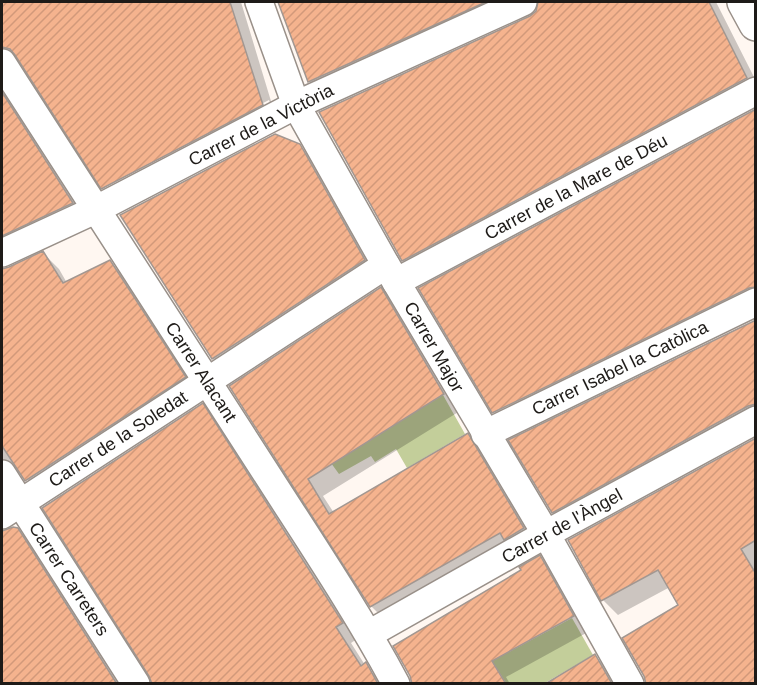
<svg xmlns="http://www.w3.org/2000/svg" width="757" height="685" font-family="Arial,sans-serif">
<defs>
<pattern id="building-hatch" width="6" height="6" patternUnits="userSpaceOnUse" patternTransform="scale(1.5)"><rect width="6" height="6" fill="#f5b38e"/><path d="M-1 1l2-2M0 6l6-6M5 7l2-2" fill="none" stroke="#d2997a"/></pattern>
</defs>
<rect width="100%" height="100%" fill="#fff7f1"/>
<g fill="#c3ce9a">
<polygon points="443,395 465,434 407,468 396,449 375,462 371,456 339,474 331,463"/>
<polygon points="572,618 593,655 545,683 506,683 492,661"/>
</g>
<g fill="#0003" fill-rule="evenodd">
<path d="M 2,2 L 241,2 L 277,121 L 118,204 L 103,188 L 23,63 L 17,62 L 2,79 ZM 269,100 L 270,103 L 104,189 L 104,186 Z"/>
<polygon points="280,2 716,2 756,81 420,276 403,260 530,18 537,13 541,2 533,4 326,98 309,81"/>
<polygon points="2,80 87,219 4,260 2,270 9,269 43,253 59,269 67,283 110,262 126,278 200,393 42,496 23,474 18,473 9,476 2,490"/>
<polygon points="756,111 756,308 509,428 494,412"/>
<polygon points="299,145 316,162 380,277 230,375 213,359 122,215"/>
<polygon points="381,289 397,305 460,411 323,496 334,513 467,435 484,451 539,545 388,623 371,606 231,386"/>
<polygon points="756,321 756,426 569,528 553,512"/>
<polygon points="202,405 218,421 357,639 351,643 365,665 383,684 153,684"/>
<polygon points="756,440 756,684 680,605 670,587 618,615 603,600"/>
<polygon points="2,491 4,500 2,533 15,527 31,542 121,684 2,684"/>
<polygon points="540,557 555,573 588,632 506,677 510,684 413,684 523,571"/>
<polygon points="595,656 610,671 617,684 548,684"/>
</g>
<g fill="url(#building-hatch)" stroke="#a29791" stroke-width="1.5">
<polygon points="2,2 230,2 263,105 101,189 15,55 10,49 2,47"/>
<polygon points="278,2 486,2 308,82"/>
<polygon points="538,2 709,2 747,78 402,261 319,112 530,16 536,11"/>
<polygon points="2,92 73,203 2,236"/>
<polygon points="756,109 756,287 749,288 492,413 418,288"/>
<polygon points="275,134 300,144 365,260 212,359 120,215"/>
<polygon points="43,251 63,283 110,260 186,377 25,481 2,446 2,269 9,267"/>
<polygon points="381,287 444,394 308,479 329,514 468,433 524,528 504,540 500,533 370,607 229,386"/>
<polygon points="756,320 756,404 748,406 552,513 508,440"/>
<polygon points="203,403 343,623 336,627 361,666 366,662 378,684 152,684 149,676 42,508"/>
<polygon points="756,438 756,540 741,549 756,574 756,684 646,684 644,676 622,638 678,605 658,570 601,601 568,540"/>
<polygon points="13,527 18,528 117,684 2,684 2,531"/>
<polygon points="540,555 574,616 492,661 506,684 412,684 410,676 393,646 521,570 519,567"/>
<polygon points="595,654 612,684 545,684"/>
</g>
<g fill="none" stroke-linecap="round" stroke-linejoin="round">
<g stroke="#999089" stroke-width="30">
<g id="street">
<polyline points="259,2 296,105 386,265 546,534 630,684"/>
<path d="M 2,63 C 90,202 181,339 270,479 C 313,546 358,613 396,684"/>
<polyline points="2,253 95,210 296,105 523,2"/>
<polyline points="396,282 756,91"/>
<polyline points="485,434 756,302"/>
<polyline points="2,474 136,684"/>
<polyline points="2,515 386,265"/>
<polyline points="369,634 546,534 756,420"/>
</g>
</g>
<g stroke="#999089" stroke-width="36">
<polyline id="secondary" points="744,2 756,24"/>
</g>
<use href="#street" stroke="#fff" stroke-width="27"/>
<use href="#secondary" stroke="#fff" stroke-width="33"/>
</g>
<g text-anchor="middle" stroke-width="5" stroke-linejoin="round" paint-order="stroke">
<g font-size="18" fill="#1e1b18" stroke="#fff">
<text transform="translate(261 125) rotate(-27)" y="6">Carrer de la Victòria</text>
<text transform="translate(576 187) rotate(-28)" y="6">Carrer de la Mare de Déu</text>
<text transform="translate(434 347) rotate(60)" y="6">Carrer Major</text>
<text transform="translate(620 368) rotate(-26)" y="6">Carrer Isabel la Catòlica</text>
<text transform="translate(201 372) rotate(57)" y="6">Carrer Alacant</text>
<text transform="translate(118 439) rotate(-33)" y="6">Carrer de la Soledat</text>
<text transform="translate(562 526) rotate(-29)" y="6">Carrer de l'Àngel</text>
<text transform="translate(69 579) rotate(57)" y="6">Carrer Carreters</text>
</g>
</g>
<rect width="757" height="685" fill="none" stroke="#1e1b18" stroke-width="6"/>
</svg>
